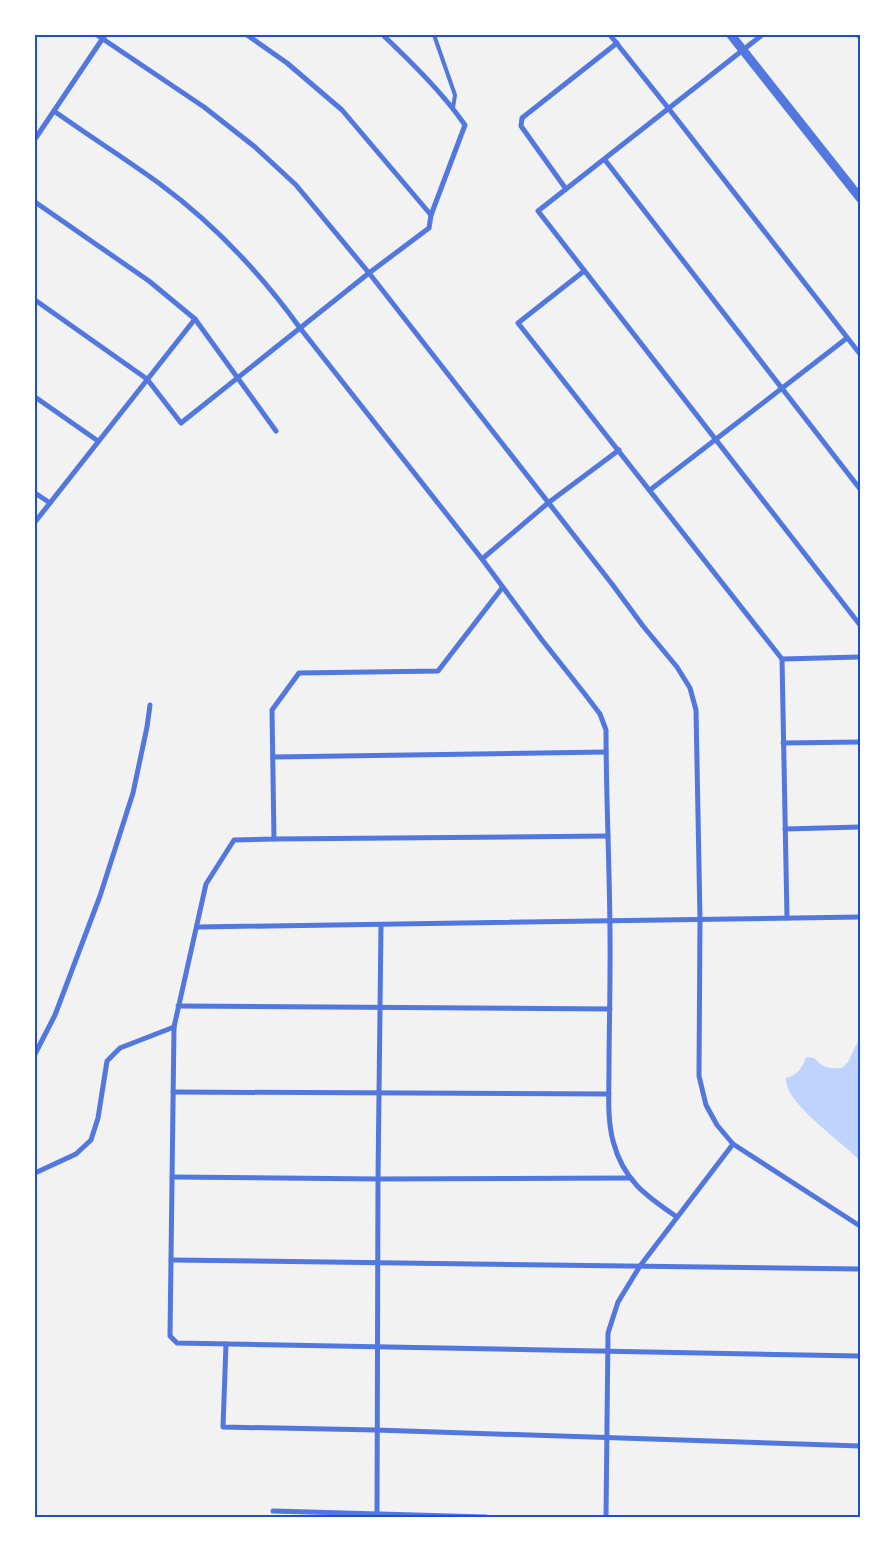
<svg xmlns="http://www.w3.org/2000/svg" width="895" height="1552" font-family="'Nunito Sans',sans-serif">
<rect width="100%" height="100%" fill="#f2f2f2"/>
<path fill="#bfd3fe" d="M 860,1037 L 860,1161 C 844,1143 783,1102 786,1078 C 797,1076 803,1067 806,1057 L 814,1058 C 823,1068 829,1069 842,1068 L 848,1062 Z"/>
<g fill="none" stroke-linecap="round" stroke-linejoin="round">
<polyline stroke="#5277de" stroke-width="4" points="434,35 455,95 453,108"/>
<g stroke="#5277de" stroke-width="5">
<polyline points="97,35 204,107 255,147 296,185 369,273 612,584 643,626 677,667 690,688 696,710 700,919 699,1076 706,1105 717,1125 733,1144 860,1226"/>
<path d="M 383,35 C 412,63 442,92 465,125 L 431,215"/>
<polyline points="610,35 669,109 860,354"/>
<polyline points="762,35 538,211 860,625"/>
<polyline points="858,35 860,37"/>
<path d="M 54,111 C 89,136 126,159 160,184 C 214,224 261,274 300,328 L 482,559 L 542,640 L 584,693 L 600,714 L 606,730 C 606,810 611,890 610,970 C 610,1003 609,1036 609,1069 C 609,1093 607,1118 613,1141 C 623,1180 646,1196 677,1217"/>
<polyline points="35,139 105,35"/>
<polyline points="605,160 860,489"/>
<polyline points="566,189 521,126 522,118 617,43"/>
<polyline points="35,202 149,281 195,319 276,431"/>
<polyline points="584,271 518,323 782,659 787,918"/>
<polyline points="35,300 147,379 181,423 369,273 429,228 431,215 342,110 287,63 247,35"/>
<polyline points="35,397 98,441"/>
<polyline points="650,490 847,338"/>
<polyline points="35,493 50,503"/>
<polyline points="35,522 195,319"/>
<polyline points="482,559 548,503 619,450"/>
<polyline points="502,588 438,671 299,673 272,710 274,839 234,840 206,884 174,1027 170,1336 177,1343 860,1356"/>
<polyline points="782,659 860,657"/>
<polyline points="783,743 860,742"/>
<polyline points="273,757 606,752"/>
<polyline points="785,829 860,827"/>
<polyline points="274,839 608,836"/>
<polyline points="198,927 860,917"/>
<polyline points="178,1006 610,1009"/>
<polyline points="35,1054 55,1015 100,896 133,793 147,727 150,705"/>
<polyline points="173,1092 609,1094"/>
<polyline points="35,1173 76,1154 91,1140 98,1118 107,1061 120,1048 174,1027"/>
<polyline points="172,1177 378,1179 630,1178"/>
<polyline points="171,1260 860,1269"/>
<polyline points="226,1344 223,1427 376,1430 860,1446"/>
<polyline points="273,1511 486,1517"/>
<polyline points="377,1517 378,1179 381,925"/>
<polyline points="606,1517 608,1333 618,1302 640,1266 733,1144"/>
</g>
<polyline stroke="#5277de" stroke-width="9" points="731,35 860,198"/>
</g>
<rect width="895" height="1552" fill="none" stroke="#ffffff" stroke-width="72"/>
<rect x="36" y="36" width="823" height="1480" fill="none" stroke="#1d4ed8" stroke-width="2"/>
</svg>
